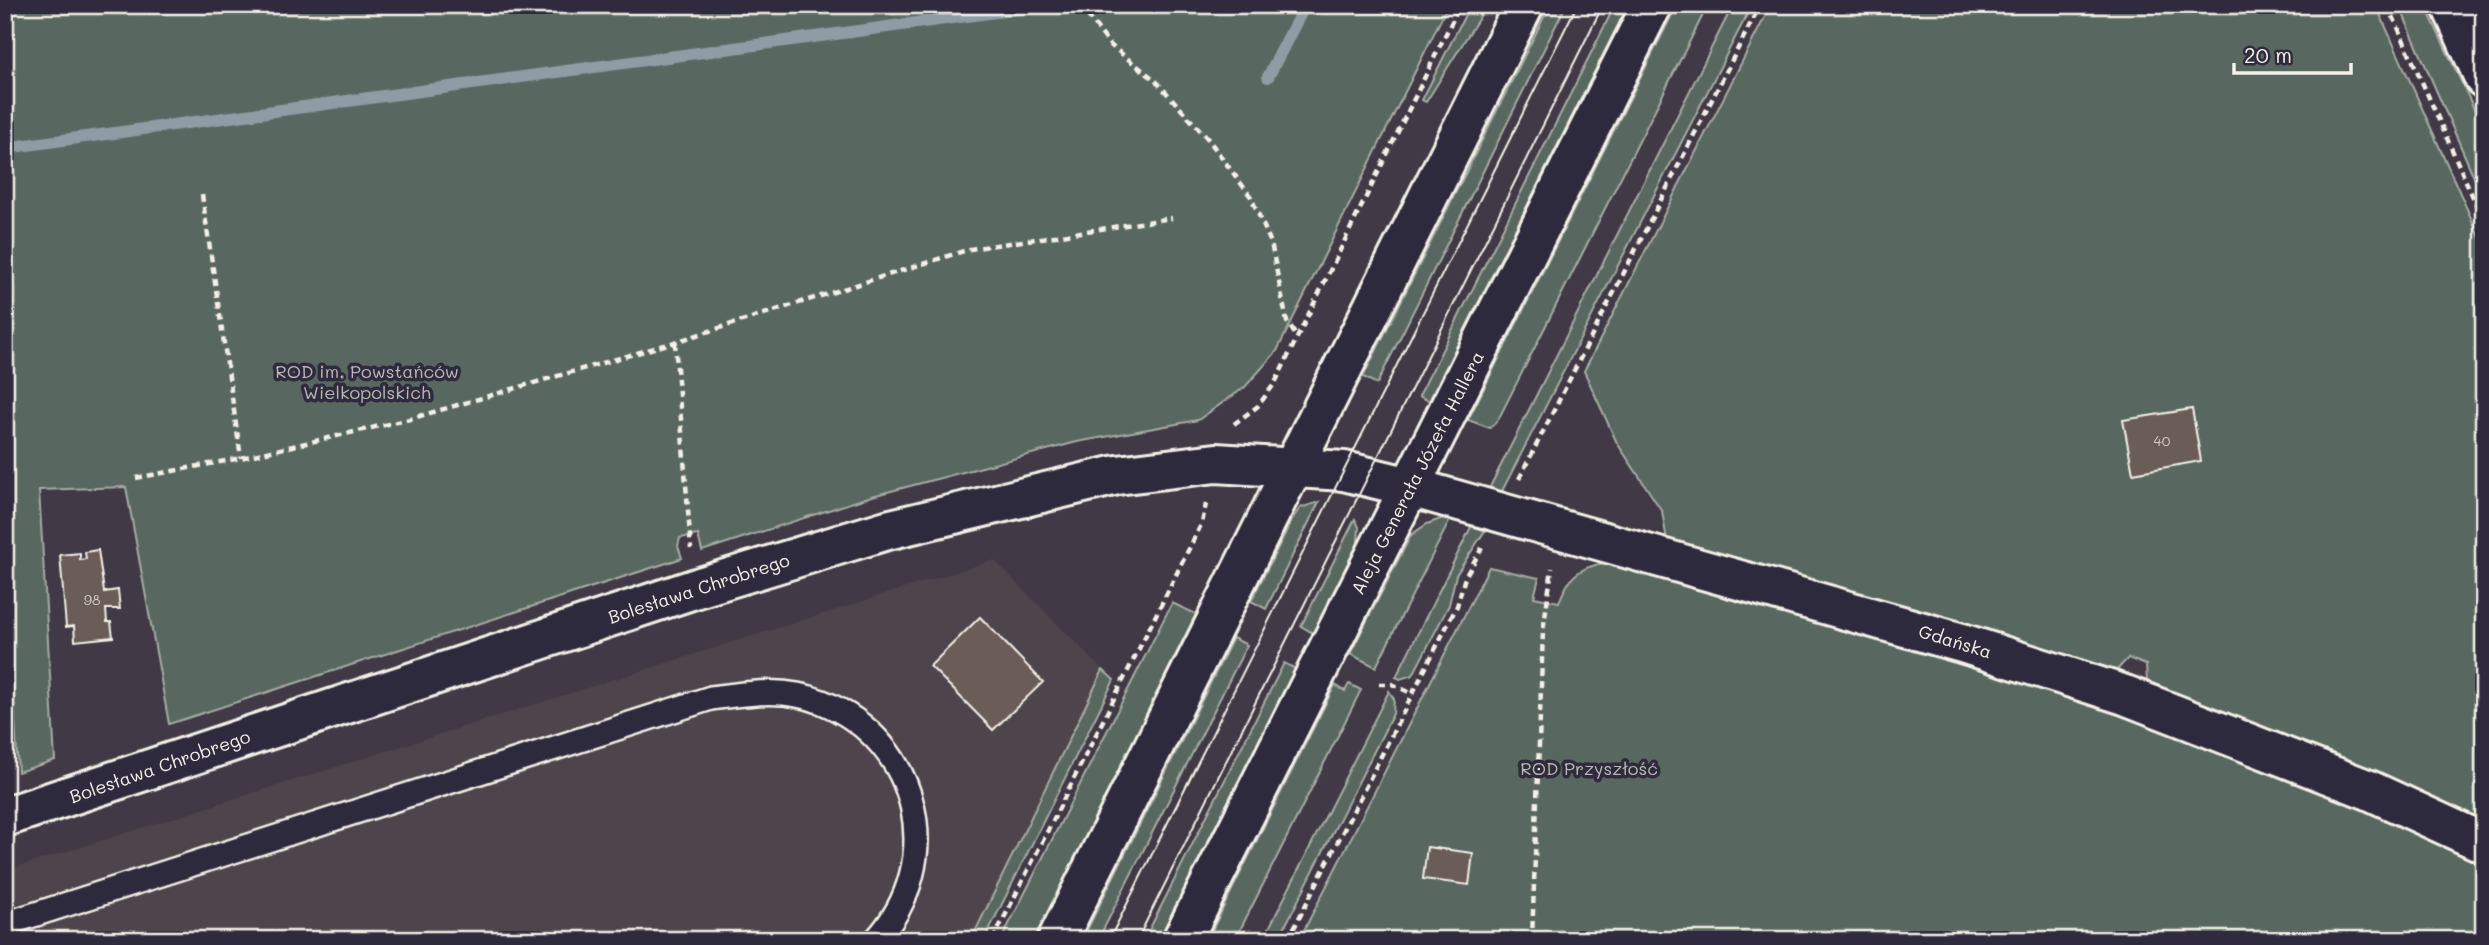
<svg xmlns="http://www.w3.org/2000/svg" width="2489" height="945" font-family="Mali,sans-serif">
<rect width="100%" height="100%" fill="#413945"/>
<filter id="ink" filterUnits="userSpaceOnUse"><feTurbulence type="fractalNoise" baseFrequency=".0143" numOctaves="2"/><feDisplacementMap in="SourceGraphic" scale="14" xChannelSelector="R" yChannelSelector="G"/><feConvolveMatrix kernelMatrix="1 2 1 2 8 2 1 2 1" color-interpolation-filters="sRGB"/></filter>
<g filter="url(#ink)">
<polygon fill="#4e444b" points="994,560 1103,670 971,940 5,940 5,871"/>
<g fill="#586860" stroke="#a6aca4" stroke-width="2">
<polygon points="5,5 1448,5 1277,351 1245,387 1198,420 1077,442 872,496 702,551 698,535 680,538 678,546 682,558 169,724 126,487 39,490 55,760 18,772 5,551"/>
<polygon points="1470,5 1487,5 1426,102 1422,100"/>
<polygon points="1550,5 1566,5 1377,384 1363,377"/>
<polygon points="1615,5 1628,5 1429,401 1419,396"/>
<polygon points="1677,5 1708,5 1498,420 1490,428 1468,420"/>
<polygon points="1733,5 1752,5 1501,493 1489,489"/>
<polygon points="1771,5 2376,5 2484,247 2484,822 2318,748 2147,684 2146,665 2128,658 2115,672 1968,625 1667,541 1662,511 1617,443 1584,371"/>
<polygon points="2399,5 2425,5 2484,130 2484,200"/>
<polygon points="1319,502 1266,609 1251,601 1293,518 1300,508"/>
<polygon points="1443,518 1450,520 1376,667 1350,654 1411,535 1427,524"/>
<polygon points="1355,519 1359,527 1358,543 1313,633 1301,626"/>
<polygon points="1472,525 1486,529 1456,575 1449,605 1413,675 1400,679 1396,677"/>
<path d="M 1604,563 C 1765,608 1928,649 2087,702 C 2222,747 2356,802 2484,864 L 2484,940 L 1299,940 L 1489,567 L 1539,578 L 1534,597 L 1559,602 C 1569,577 1577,568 1604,563 Z"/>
<polygon points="1172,603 1196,614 1035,940 1001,940"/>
<polygon points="1233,638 1247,645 1098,940 1082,940"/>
<polygon points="1284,663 1296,669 1159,940 1144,940"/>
<polygon points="1103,670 1114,680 984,940 971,940"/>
<polygon points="1349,684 1361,690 1235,940 1207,940 1335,685 1345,691"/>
<polygon points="1389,691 1394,699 1393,714 1278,940 1263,940"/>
</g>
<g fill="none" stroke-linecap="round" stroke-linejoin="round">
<g stroke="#909ca5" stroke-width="12">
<polyline points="1268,77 1305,5"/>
<polyline points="5,148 1047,5"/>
</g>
</g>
<g fill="#6b5d59" stroke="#f4f1e8" stroke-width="2">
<polygon points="2192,409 2201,461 2133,473 2123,420"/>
<polygon points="98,550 104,592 118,590 120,609 106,609 107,622 111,622 113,637 75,641 74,626 66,627 60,555 80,553 80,560 86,559 85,552"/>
<polygon points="980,617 1043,682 993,730 930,666"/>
<polygon points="1427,847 1473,853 1469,885 1423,879"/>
</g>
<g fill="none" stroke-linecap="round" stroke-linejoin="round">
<g stroke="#f4f1e8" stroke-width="28">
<path id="lane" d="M 5,924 L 711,698 C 749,693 785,687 822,702 C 920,742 947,862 876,940"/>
</g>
<g stroke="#f4f1e8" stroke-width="44">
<polyline id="street" points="1410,487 1962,643 2125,695 2369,790 2484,843"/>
</g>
<g stroke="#f4f1e8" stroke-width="44">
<g id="secondary">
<polyline points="2451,5 2484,78"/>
<polyline points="5,817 700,587 887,530 1117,475 1216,463 1344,471 1410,487"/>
<polyline points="1057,940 1524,5"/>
<polyline points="1182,940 1652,5"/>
</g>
</g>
<g stroke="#f4f1e8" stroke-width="4.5" stroke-dasharray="7 5" stroke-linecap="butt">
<polyline points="1080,5 1109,44 1155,80 1208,139 1251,197 1271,243 1287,322 1297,337"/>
<polyline points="2388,5 2484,222"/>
<polyline points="202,195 241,458"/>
<polyline points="675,342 691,549"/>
<polyline points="1234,424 1258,406 1275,383 1460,5"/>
<polyline points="136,478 241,458 406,420 675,342 970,249 1172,218"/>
<polyline points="1519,479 1760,5"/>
<polyline points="1379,684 1392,684 1413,694"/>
<polyline points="993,940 1202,523 1206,504"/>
<polyline points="1288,940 1457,606 1465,577 1482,548"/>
<polyline points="1532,940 1543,631 1552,568"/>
</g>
<use href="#lane" stroke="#2f2a3d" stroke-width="23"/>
<use href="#street" stroke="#2f2a3d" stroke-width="38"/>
<use href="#secondary" stroke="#2f2a3d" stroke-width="38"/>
<g stroke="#f4f1e8" stroke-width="2">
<polyline points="1109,940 1577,5"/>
<polyline points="1137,940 1603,5"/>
</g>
</g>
</g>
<g text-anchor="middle" stroke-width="7" stroke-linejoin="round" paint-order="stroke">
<g font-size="14" fill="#d2ccc4">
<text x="2162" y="446">40</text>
<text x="92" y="605">98</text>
</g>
<g font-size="18" fill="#b6bab2" stroke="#2f2a3d">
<text x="367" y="378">ROD im. Powstańców<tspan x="367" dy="21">Wielkopolskich</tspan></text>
<text x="1589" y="775">ROD Przyszłość</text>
</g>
<g font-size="18" fill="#f4f1e8" stroke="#2f2a3d">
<text transform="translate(1418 473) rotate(-63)" y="6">Aleja Generała Józefa Hallera</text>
<text transform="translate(699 589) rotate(-18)" y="6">Bolesława Chrobrego</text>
<text transform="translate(1955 642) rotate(17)" y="6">Gdańska</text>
<text transform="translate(160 767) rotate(-19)" y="6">Bolesława Chrobrego</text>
</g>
</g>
<rect width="2489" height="945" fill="none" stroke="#2f2a3d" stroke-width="28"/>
<rect x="14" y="14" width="2461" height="917" fill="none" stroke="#f4f1e8" stroke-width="2.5" filter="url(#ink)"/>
<path d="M2234 63v10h117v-10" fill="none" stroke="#f4f1e8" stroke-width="3.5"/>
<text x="2244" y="63" font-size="21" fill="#f4f1e8" stroke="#2f2a3d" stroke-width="5" paint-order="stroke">20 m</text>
</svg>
